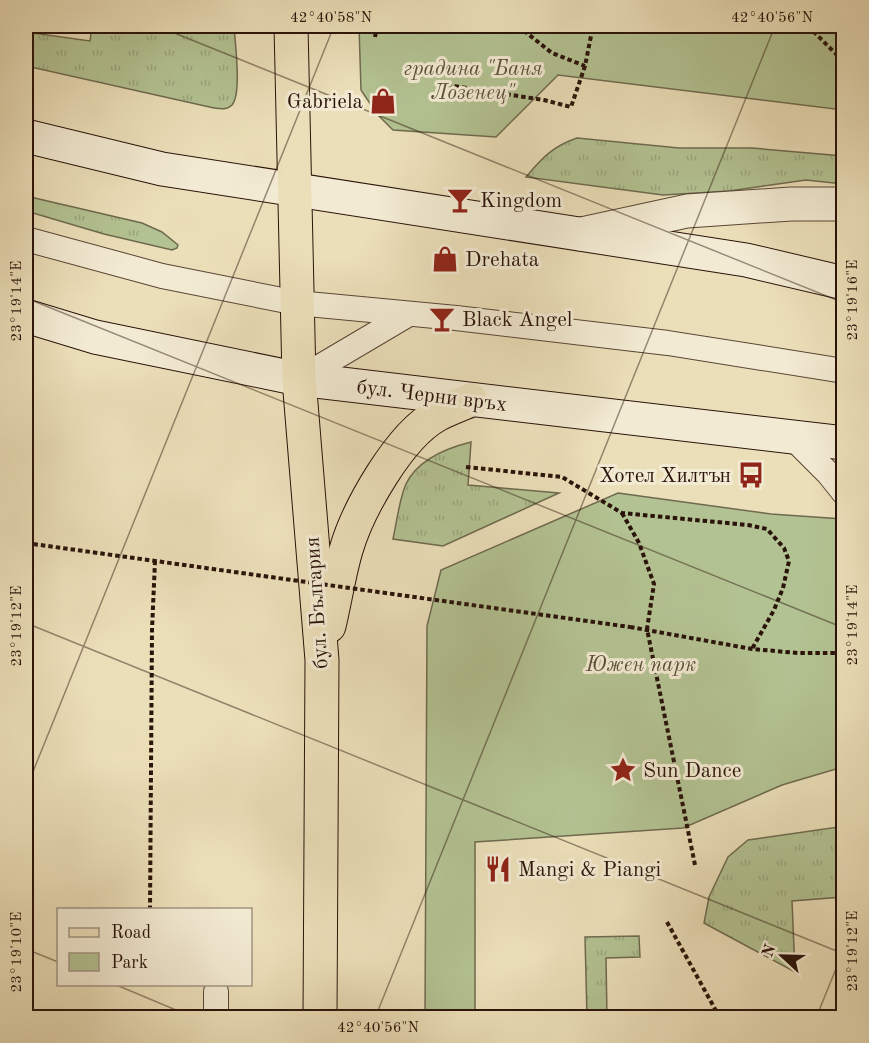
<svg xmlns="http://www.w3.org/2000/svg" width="869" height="1043" font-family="'Old Standard TT',serif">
<defs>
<pattern id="grass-tufts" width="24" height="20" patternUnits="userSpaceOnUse" patternTransform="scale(1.5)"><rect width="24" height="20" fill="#b3c292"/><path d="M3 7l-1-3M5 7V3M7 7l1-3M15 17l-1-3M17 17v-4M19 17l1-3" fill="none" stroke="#9aa67d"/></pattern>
</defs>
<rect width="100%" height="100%" fill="#ebdfb9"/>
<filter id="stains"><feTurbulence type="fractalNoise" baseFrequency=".00333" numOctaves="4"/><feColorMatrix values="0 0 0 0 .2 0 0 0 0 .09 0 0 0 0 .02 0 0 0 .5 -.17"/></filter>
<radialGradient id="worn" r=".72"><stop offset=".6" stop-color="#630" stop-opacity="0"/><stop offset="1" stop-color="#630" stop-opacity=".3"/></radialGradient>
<g fill="url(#grass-tufts)" stroke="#6e6a4e" stroke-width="1.5">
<path d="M 92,26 L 234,26 C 235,42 242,94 232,105 C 227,110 221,109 214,108 L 26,66 L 26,32 L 90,41 Z"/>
<path d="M 577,138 L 679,148 L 752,148 L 843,156 L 843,184 L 806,180 L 729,191 L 663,195 L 526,177 C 542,158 553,146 577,138 Z"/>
<polygon points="26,196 142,223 162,232 178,245 177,248 172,250 104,234 26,211"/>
<path d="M 471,442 L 468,485 L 559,493 L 443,546 L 393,539 C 397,521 399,500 406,484 C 418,459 447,448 471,442 Z"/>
<polygon points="838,827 843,878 843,897 792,901 795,972 704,923 709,897 728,857 748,840"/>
<polygon points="639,936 640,957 606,958 607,1017 587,1017 585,937"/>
</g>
<g fill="#b3c292" stroke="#6e6a4e" stroke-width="1.5">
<polygon points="359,26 843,26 843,110 558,75 496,137 393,130 377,114 361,90"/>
<polygon points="618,493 771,514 843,519 843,767 782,785 683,828 475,842 475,1017 425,1017 427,626 441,570"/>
</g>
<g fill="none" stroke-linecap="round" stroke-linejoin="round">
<g stroke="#5a4636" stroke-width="26">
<g id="lane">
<polyline points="26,239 162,276 297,303 456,318 668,343 844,371"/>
<polyline points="299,379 409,314"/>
<polyline points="792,437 828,473 844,493"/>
<polyline points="216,1018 216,992"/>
</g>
</g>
<g stroke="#5a4636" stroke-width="35">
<polyline id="street" points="581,234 687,211 791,204 844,204"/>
</g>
<g stroke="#2a130a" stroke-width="35">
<g id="secondary">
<polyline points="26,136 162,169 746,260 844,283"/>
<polyline points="26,316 95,337 299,379 844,443"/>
</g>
</g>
<g stroke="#2a130a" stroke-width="35">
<g id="primary">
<polyline points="291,26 299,379 322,660 320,1018"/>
<path d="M 329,626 C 335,601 339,574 346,550 C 358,509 399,436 437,415 C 448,409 460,405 471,400"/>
</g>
</g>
<g stroke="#2a130a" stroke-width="4" stroke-dasharray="4.5 3" stroke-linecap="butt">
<polyline points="65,26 94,30"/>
<polyline points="518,26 552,53 585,66"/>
<polyline points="808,26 844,62"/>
<polyline points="375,37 377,26"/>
<polyline points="447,85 544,100 571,107 585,66 593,26"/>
<polyline points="466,467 562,477 622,513 748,525 767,529 784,548 789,561 783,588 774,610 752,649"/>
<polyline points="622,513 639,543 654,584 647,629 695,865"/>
<polyline points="630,627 752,649 798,653 844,653"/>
<polyline points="150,910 152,630 155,561"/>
<polyline points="667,922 720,1018"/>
</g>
<use href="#lane" stroke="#f2ead2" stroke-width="24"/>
<use href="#street" stroke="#f2ead2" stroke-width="33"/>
<use href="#secondary" stroke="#f2ead2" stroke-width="33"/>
<use href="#primary" stroke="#ebdfb9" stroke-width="33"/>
<polyline stroke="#2a130a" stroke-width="4" stroke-dasharray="4.5 3" stroke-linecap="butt" points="26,543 630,627"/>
</g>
<path fill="none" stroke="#2a130a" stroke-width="1.5" stroke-opacity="0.45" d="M 157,26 L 844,303M 26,298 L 844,628M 26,623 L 844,954M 26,789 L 334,26M 26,949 L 58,962M 114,984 L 195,1018M 375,1018 L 775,26M 816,1018 L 844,949"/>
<defs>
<g id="shop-bare" transform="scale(2.07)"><path d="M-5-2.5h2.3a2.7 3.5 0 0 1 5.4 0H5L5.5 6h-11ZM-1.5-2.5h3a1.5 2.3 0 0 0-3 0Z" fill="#8f2418" stroke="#f2ead2" stroke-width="2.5" paint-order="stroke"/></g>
<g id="bar-bare" transform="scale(2.07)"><path d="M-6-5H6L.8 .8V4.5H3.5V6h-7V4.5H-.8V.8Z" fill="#8f2418" stroke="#f2ead2" stroke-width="2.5" paint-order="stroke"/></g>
<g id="bus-bare" transform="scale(2.07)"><path d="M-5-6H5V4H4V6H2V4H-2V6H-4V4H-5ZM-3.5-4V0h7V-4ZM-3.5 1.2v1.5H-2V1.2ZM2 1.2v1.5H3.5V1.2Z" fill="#8f2418" stroke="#f2ead2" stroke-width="2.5" paint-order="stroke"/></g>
<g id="sight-bare" transform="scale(2.07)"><path d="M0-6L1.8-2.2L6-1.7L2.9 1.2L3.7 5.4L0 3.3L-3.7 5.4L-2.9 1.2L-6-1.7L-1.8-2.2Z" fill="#8f2418" stroke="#f2ead2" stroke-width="2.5" paint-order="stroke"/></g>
<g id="restaurant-bare" transform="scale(2.07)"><path d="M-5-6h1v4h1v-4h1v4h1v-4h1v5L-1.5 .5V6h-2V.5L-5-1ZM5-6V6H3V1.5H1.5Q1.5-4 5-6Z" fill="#8f2418" stroke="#f2ead2" stroke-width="2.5" paint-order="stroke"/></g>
</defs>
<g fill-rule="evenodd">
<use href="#shop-bare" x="383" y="101"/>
<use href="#bar-bare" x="460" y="200"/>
<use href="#shop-bare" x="445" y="259"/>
<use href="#bar-bare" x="442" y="319"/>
<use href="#bus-bare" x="751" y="475"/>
<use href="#sight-bare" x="623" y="770"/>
<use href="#restaurant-bare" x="498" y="869"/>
</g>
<g text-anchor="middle" stroke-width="6" stroke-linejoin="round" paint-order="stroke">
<g font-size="21" font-style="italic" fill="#5a503a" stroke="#f2ead2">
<text x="473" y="75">градина "Баня<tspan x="473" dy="24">Лозенец"</tspan></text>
<text x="641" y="671">Южен парк</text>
</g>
<g font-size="21" fill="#2a130a" stroke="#f2ead2" text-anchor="start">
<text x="363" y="108" text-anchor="end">Gabriela</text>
<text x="480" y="207">Kingdom</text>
<text x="465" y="266">Drehata</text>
<text x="462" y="326">Black Angel</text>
<text x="731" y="482" text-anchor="end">Хотел Хилтън</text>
<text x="643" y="777">Sun Dance</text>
<text x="518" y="876">Mangi &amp; Piangi</text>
</g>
<g font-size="21" fill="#2a130a" stroke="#f2ead2">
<text transform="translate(432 395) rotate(7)" y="7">бул. Черни връх</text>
<text transform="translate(316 603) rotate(-94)" y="7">бул. България</text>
</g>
</g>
<rect width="869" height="1043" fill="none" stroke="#ebdfb9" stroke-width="66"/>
<rect x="57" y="908" width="195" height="78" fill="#f2ead2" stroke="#a29482" stroke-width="1.5"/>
<rect x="69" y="928" width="30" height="9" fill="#ebdfb9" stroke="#a29482" stroke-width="1.5"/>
<text x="111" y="938" font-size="18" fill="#2a130a">Road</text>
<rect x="69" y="953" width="30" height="18" fill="#b3c292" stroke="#a29482" stroke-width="1.5"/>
<text x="111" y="968" font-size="18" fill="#2a130a">Park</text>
<g transform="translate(782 956) rotate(292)" stroke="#f2ead2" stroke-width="4.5" paint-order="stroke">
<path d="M0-4.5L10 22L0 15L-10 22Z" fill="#2a130a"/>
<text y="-9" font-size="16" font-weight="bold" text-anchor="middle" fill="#2a130a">N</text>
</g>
<rect x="33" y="33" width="803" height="977" fill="none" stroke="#2a130a" stroke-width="2"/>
<g font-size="15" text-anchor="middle" fill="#2a130a">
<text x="331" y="22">42°40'58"N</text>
<text x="772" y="22">42°40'56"N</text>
<text transform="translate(852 300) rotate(-90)" y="5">23°19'16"E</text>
<text transform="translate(16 301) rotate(-90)" y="5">23°19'14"E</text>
<text transform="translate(852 625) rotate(-90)" y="5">23°19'14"E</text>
<text transform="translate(16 626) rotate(-90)" y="5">23°19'12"E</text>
<text transform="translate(852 951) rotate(-90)" y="5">23°19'12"E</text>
<text transform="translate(16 952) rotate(-90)" y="5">23°19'10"E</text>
<text x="378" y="1032">42°40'56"N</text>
</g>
<rect width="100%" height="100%" filter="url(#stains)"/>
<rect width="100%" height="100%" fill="url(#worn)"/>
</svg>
